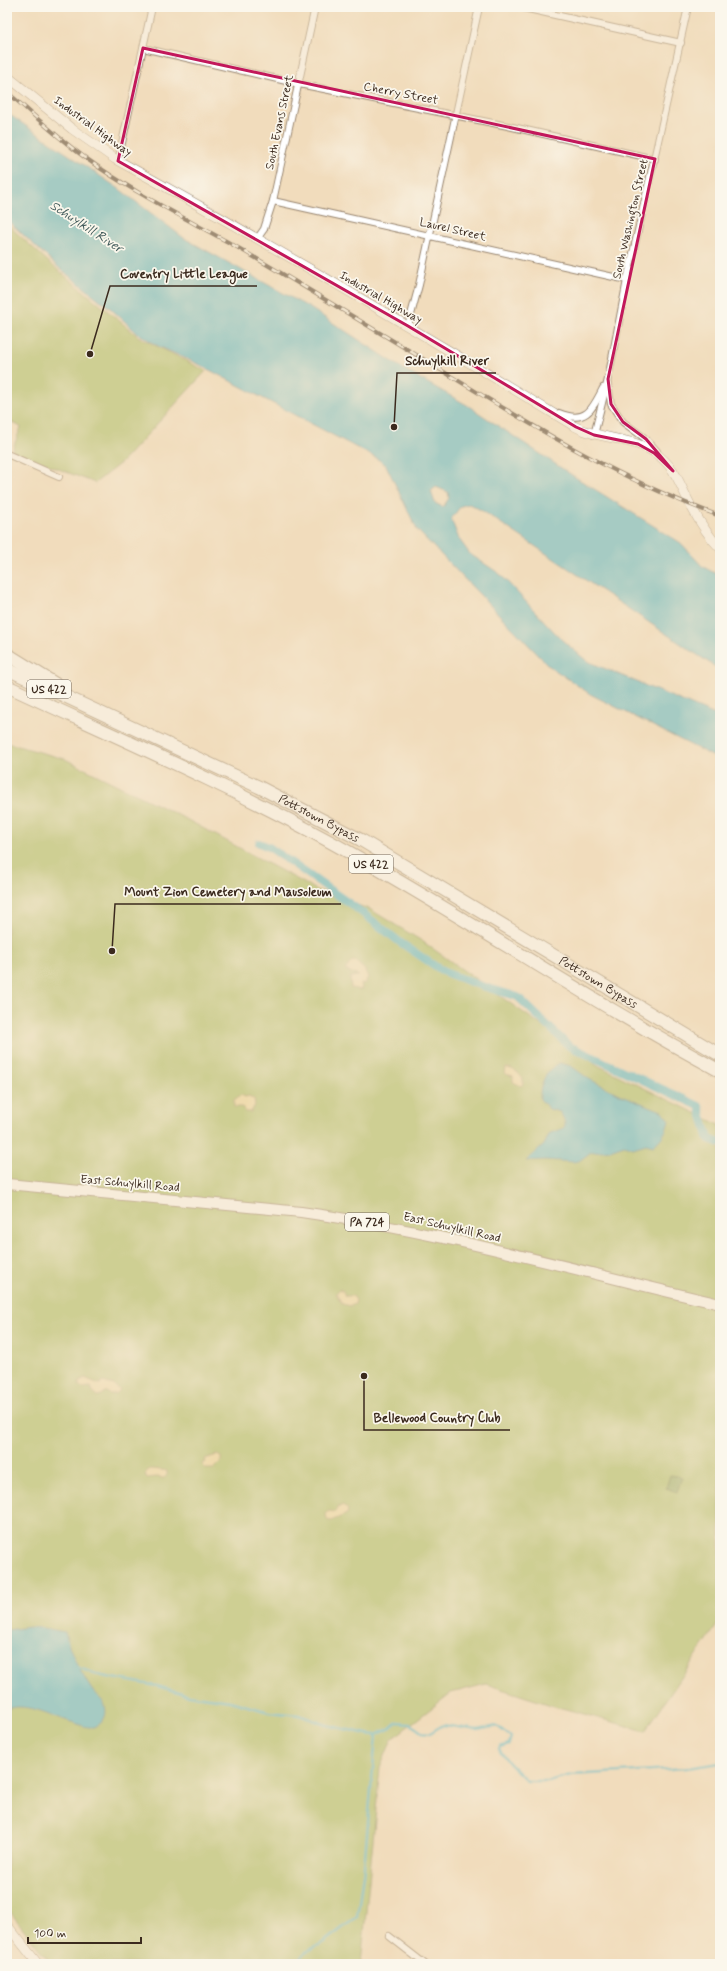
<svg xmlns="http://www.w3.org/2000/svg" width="727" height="1971" font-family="Mynerve,sans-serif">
<rect width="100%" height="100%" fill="#fbf7ec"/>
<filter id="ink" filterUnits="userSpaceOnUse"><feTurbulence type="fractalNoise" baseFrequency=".025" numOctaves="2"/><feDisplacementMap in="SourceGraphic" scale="8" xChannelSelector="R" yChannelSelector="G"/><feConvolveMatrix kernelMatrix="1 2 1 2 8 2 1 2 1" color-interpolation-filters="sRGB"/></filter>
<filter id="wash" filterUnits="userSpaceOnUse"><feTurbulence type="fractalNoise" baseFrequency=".012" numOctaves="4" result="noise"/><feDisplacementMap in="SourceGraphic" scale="16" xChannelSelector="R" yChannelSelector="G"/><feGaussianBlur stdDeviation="0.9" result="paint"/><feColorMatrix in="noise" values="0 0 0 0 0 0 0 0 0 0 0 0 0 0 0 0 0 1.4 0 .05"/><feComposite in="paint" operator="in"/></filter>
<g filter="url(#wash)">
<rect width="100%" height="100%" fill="#f1dcbc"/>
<g fill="#a5be64" stroke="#707441">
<polygon points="7,224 52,265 139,337 206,371 122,462 95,483 12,451 21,427 7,420"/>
<polygon points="7,743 65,759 186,819 317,890 371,910 422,941 599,1066 720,1125 720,1621 645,1731 551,1705 486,1684 451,1693 392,1739 380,1768 361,1964 51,1964 7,1908"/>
</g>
<polygon fill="#84a55a" stroke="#60683c" points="670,1475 682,1477 677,1492 666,1488"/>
<g fill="#eeda9e" stroke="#94825e">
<polygon points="352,961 355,961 364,969 368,977 365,983 361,984 362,988 360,990 351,988 350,977 359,976 345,970"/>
<path d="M 506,1068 C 513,1068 519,1073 523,1079 L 523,1084 L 521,1086 L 513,1082 L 513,1076 L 505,1074 Z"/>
<polygon points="241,1095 245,1097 249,1096 254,1099 255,1105 251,1112 246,1112 242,1107 234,1107 234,1100"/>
<polygon points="340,1289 343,1291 345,1296 353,1296 356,1300 355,1304 351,1306 342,1304 336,1293"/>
<polygon points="85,1378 99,1384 103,1382 114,1385 120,1390 116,1394 109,1394 106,1391 102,1395 97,1396 93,1393 91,1387 83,1388 79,1386 79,1381"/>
<polygon points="217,1455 221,1457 221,1462 214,1469 205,1469 202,1464 206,1462 205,1459"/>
<path d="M 149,1469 C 152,1469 164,1470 167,1471 L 167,1475 L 164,1478 L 157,1477 L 147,1478 L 145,1475 Z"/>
<polygon points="343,1505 348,1510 347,1514 331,1521 327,1520 326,1513 329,1511 335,1512 337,1508"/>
</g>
<g fill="#4eb7cc" stroke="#447075" fill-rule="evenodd">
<path d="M 7,113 L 118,188 L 184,238 L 310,308 L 410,373 L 467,405 L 575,477 L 681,543 L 702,566 L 720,576 L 720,670 L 481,510 L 469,504 L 461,506 L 451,519 L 459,539 L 470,554 L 500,574 L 562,640 L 587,661 L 720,717 L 720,760 L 590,694 L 549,666 L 417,530 L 386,465 L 376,458 L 200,365 L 156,345 L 136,332 L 111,309 L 59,268 L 7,220 ZM 436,487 L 448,492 L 449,498 L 443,507 L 435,503 L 431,491 Z"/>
<path d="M 560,1063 L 571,1066 L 589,1079 L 621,1095 L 662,1111 L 669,1120 C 667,1131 662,1139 653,1146 L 646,1144 L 633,1148 L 624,1145 L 610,1150 L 591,1152 L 579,1161 L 573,1162 L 545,1160 L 526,1161 L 544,1145 L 550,1133 C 566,1128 569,1128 560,1112 L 549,1109 L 540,1099 C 539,1086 546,1068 560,1063 Z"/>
<path d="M 29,1627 L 43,1628 L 65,1632 C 70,1652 80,1672 92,1690 C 95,1695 102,1699 104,1704 C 109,1714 103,1725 93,1727 C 87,1728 81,1725 75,1723 C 55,1718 28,1701 7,1709 L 7,1630 Z"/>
</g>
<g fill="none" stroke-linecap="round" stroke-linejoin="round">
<g stroke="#4eb7cc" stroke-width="2.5">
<polyline points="76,1667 102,1676 157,1686 189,1695 230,1701 269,1712 299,1715 327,1725 367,1734 376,1735 389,1729 396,1723 410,1724 422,1732 430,1733 443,1725 477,1730 497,1726 511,1737 509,1744 500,1747 499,1749 509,1763 527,1781 548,1781 571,1775 687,1768 720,1763"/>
<polyline points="293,1964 306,1952 324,1942 357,1917 364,1867 376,1735"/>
</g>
<polyline stroke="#4eb7cc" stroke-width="8" points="259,843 269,847 356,908 401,943 444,972 476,984 518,997 569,1046 699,1106 709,1139 720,1143"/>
</g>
</g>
<g filter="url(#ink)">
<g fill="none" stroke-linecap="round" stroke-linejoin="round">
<g stroke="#96836d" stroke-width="8">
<g id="street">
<polyline points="519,7 681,43"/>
<polyline points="143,48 299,84 508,126 655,159"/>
<polyline points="118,161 152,7"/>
<polyline points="273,201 627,280"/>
<polyline points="257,239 264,229 273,201 315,7"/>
<polyline points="408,326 419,285 479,7"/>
<polyline points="608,384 611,404 623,422 646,439 657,451"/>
<path d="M 559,413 C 586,424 592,410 603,388"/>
<polyline points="594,435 608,379 627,280 688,7"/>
<polyline points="7,454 59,477"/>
<polyline points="389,1936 425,1964"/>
</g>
</g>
<g stroke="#96836d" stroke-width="10">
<g id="secondary">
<path d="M 7,76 L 72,129 L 115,159 C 270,244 423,334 574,426 C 599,440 629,436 654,452 C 677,468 679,484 691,506 C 699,521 708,536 720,548"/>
<polyline points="7,1925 38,1964"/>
</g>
</g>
<g stroke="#96836d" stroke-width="12">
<path id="primary" d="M 7,1184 L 301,1212 C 443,1232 581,1272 720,1304"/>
</g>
<g stroke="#96836d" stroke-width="14">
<g id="highway">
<polyline points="7,654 62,688"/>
<path id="s1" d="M 7,669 L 259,787 L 361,840 L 720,1055"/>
<path d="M 7,686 C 114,736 223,783 327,840 C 460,913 586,999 720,1071"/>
</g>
</g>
<use href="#street" stroke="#fff" stroke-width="6"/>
<use href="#secondary" stroke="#fff" stroke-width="9"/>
<use href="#primary" stroke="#fff" stroke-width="10"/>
<use href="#highway" stroke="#fff" stroke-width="12"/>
<g stroke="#3b2a1e" stroke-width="4">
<path id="rail" d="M 7,92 C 34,115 59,139 87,159 C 131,191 181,216 228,242 C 277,270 326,300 375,330 C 488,397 596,472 720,516"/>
</g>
<use href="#rail" stroke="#fbf7ec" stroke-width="2.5" stroke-dasharray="8" stroke-linecap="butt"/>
</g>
</g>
<path d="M0 0H727V1971H0ZM 143,48 L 655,159 L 608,379 L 611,404 L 623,422 L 646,439 L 673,471 L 654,453 L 638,444 L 594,435 L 576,427 L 408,326 L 118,161 Z" fill="#f1dcbc" fill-opacity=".55" fill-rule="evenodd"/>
<path fill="none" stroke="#c2185b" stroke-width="3" stroke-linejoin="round" d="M 143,48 L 655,159 L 608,379 L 611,404 L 623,422 L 646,439 L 673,471 L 654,453 L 638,444 L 594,435 L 576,427 L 408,326 L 118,161 Z"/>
<g text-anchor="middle" stroke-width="3.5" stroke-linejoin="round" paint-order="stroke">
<g fill="#fbf7ec" stroke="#75685c" stroke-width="1">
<rect x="27" y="680" width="44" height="18" rx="3"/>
<rect x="349" y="855" width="44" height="18" rx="3"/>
<rect x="345" y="1213" width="44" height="18" rx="3"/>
</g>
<g font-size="11" font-weight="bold" fill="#3b2a1e">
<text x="49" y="693">US 422</text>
<text x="371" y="868">US 422</text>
<text x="367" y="1226">PA 724</text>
</g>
<g font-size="12" fill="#3b2a1e" stroke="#fbf7ec">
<text transform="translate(401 93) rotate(11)" y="4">Cherry Street</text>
<text transform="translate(279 122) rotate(-78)" y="4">South Evans Street</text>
<text transform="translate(93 126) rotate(36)" y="4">Industrial Highway</text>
<text transform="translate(630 219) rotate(-77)" y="4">South Washington Street</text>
<text transform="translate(453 229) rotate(13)" y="4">Laurel Street</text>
<text transform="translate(381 297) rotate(30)" y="4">Industrial Highway</text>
<text dy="4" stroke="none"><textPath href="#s1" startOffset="346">Pottstown Bypass</textPath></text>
<text dy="4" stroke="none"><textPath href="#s1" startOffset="670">Pottstown Bypass</textPath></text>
<text transform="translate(130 1183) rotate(5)" y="4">East Schuylkill Road</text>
<text transform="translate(452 1227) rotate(13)" y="4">East Schuylkill Road</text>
</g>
<g font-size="13" font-style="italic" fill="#425b5b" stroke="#fbf7ec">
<text transform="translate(87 226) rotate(33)" y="5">Schuylkill River</text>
</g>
</g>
<path fill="none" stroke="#3b2a1e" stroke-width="1.5" d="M90 354L110 286H257M394 427L397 373H496M112 951L115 904H341M364 1376L364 1430H510"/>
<g fill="#3b2a1e" stroke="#fbf7ec" stroke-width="1.5">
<circle cx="90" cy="354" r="4"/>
<circle cx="394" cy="427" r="4"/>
<circle cx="112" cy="951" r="4"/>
<circle cx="364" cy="1376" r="4"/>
</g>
<g font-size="13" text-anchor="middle" font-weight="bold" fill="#3b2a1e" stroke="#fbf7ec" stroke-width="3.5" stroke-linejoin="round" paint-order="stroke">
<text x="184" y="278">Coventry Little League</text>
<text x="447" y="365">Schuylkill River</text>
<text x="228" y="896">Mount Zion Cemetery and Mausoleum</text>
<text x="437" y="1422">Bellewood Country Club</text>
</g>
<rect width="727" height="1971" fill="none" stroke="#fbf7ec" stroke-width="24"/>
<path d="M28 1937v6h113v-6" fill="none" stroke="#3b2a1e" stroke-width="2"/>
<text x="34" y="1937" font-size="12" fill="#3b2a1e" stroke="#fbf7ec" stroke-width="3" paint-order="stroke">100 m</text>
</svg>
